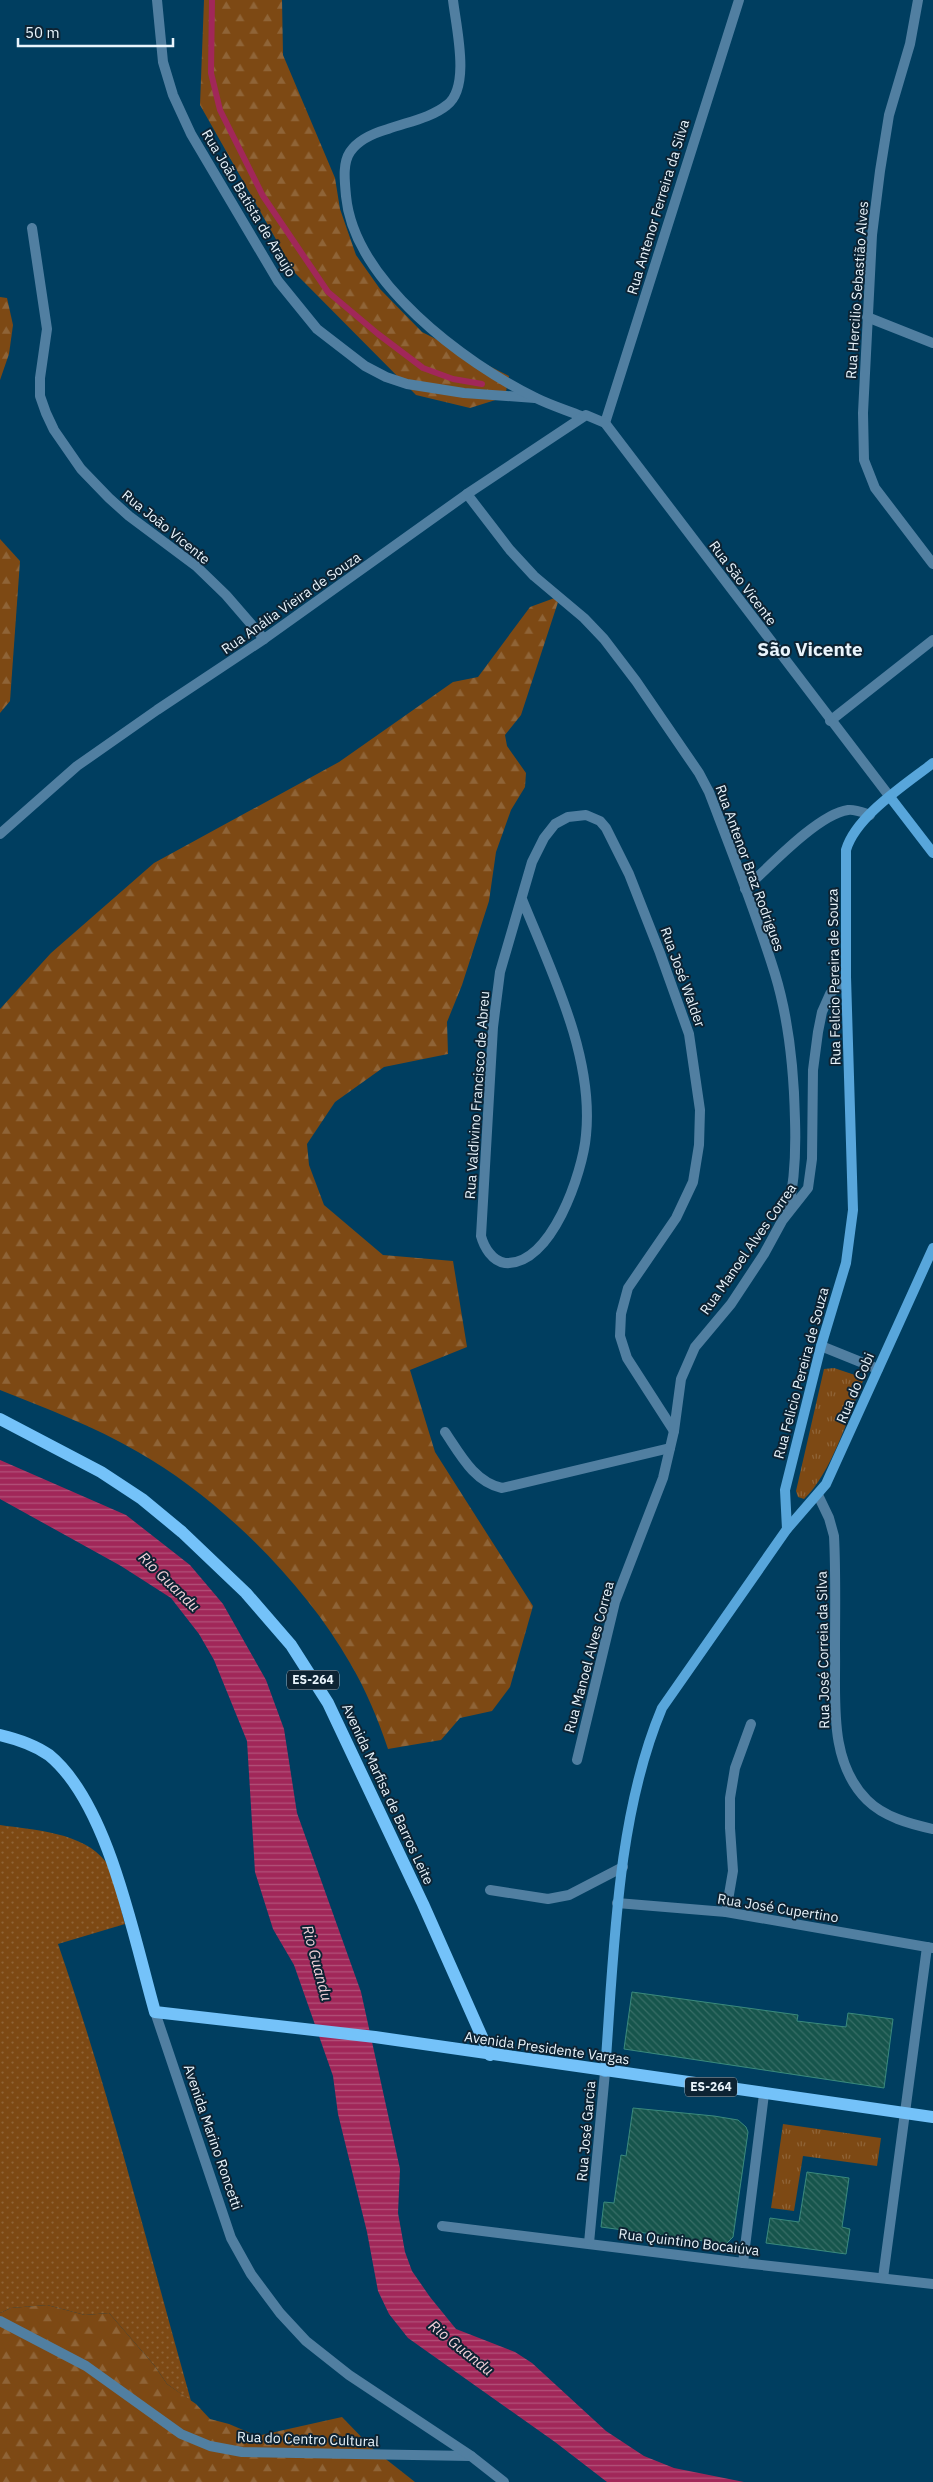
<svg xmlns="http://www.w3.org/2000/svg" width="933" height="2482" font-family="'IBM Plex Sans',sans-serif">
<defs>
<pattern id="grass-dots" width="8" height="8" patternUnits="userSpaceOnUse" patternTransform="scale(1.25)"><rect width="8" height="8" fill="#7d4914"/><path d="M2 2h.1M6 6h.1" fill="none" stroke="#8f6437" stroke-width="1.8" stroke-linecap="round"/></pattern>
<pattern id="forest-firs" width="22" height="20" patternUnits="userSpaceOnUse" patternTransform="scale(1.25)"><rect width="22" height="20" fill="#7d4914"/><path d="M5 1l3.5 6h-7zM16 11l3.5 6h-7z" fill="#8f6437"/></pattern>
<pattern id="park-tufts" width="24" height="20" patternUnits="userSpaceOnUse" patternTransform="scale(1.25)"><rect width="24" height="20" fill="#7d4914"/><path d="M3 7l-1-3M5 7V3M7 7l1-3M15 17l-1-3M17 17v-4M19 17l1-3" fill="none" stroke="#8f6437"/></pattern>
<pattern id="water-rules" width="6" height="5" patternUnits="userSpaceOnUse" patternTransform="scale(1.25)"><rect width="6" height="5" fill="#a12759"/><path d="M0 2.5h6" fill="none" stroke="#b2527a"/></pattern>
<pattern id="building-back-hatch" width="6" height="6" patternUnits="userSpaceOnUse" patternTransform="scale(1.25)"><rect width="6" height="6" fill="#16554c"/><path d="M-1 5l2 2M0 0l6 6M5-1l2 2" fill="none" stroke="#386e67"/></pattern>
</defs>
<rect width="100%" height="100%" fill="#003e60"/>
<path fill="url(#grass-dots)" d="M 0,1825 C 34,1830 83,1832 106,1862 C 113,1871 121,1911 125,1924 L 58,1944 C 110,2094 148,2248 191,2401 L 167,2384 L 154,2365 L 109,2313 L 85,2315 L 47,2305 L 11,2308 L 0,2313 Z"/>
<g fill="url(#forest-firs)">
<polygon points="204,0 282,0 283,55 335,178 340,209 356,255 380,289 422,332 509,376 505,397 470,408 416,395 295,273 200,105"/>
<polygon points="0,297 7,298 13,325 9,354 0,380"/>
<polygon points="0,539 20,561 10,701 0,713"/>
<path d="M 560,596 L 521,715 L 505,735 L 507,746 L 526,773 L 525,787 L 511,810 L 496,852 L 489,901 L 462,985 L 447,1022 L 448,1054 L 384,1067 L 335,1102 L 307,1144 L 309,1165 L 324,1205 L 383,1255 L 453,1261 L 467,1347 L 410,1370 L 435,1452 L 533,1606 L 510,1687 L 492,1711 L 460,1718 L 441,1740 L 388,1749 C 378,1719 366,1690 350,1663 C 303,1581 219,1498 138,1452 C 94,1426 47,1409 0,1390 L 0,1009 L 51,953 L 154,863 L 339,762 L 453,682 L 478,677 L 530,607 Z"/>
<polygon points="47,2305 85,2315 109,2313 154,2365 167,2384 196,2404 210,2419 229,2424 257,2436 342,2417 373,2449 415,2482 0,2482 0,2313 11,2308"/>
</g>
<g fill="url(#park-tufts)">
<path d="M 834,1368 L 855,1375 L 863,1381 C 849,1415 831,1474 804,1499 L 798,1497 L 796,1491 L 824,1369 Z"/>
<polygon points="783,2124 881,2138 877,2166 803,2156 794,2211 771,2208"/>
</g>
<polygon fill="url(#water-rules)" points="0,1460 126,1515 190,1565 223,1604 266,1680 284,1729 297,1813 361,1992 400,2169 398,2213 405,2252 412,2271 430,2297 456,2329 515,2352 532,2363 606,2431 644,2456 674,2468 744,2482 607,2482 555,2442 408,2338 389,2314 378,2291 367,2232 338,2114 333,2076 294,1965 273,1929 255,1872 247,1741 214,1660 199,1634 171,1598 121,1566 0,1499"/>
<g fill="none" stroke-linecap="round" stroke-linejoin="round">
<polyline stroke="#a12759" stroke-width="6" points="212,0 211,73 220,110 263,196 328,292 378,334 423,368 453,379 482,384"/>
</g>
<g fill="url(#building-back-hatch)" stroke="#3a8a7d">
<polygon points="632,1992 798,2015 797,2021 846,2027 848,2013 893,2019 884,2088 624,2049"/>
<polygon points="633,2108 714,2116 738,2120 746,2127 748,2132 733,2237 726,2244 601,2227 604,2202 614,2203 621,2155 626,2156"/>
<polygon points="807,2172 849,2178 842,2227 850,2229 846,2254 766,2243 770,2218 799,2222"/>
</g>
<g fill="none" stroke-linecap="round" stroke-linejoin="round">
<polyline stroke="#517fa1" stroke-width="10" points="726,1912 733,1871 730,1828 730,1798 735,1768 751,1724"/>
<g stroke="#517fa1" stroke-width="10">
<polyline points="157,0 163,62 173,95 191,134 278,281 317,329 365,366 386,377 407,384 464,393 535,398"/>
<path d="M 453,0 C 456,27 471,87 447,105 C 431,118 407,122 388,129 C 374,133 358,140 350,152 C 342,164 345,183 346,196 C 354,281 464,363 536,398 C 550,405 566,410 581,416"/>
<polyline points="918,0 910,44 889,115 880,171 872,235 863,413 864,460 875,488 933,564"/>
<polyline points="32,228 47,329 40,378 40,396 46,413 54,430 81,469 109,498 129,516 196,566 226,595 264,639"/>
<polyline points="867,317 933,343"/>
<polyline points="605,423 739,0"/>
<path d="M 467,494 L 510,550 L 534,576 L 584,618 L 604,639 L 636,681 L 699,773 L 709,792 C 732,852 756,912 775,974 C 789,1020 794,1072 795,1120 C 796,1151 795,1181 788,1211"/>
<polyline points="830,721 933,640"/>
<polyline points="0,834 77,766 157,710 264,639 467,494 586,415 605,423 890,797"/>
<path d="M 745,889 C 768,868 818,814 848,810 C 855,809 864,813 870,815"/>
<path d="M 522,899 C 551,971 594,1056 586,1135 C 583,1172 551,1267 505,1263 C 492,1261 484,1247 481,1236 L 493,1027 L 500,972 L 532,862 L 544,838 L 555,824 L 568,817 L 586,815 L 600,821 L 606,828 L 629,874 L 660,953 L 689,1034 L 700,1110 L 699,1145 L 693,1182 L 676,1218 L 628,1288 L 621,1314 L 620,1336 L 627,1358 L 674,1431"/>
<polyline points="821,1346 878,1369"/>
<path d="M 445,1432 C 460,1454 474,1482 502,1488 L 670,1448"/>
<path d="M 818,1495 L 829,1518 L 834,1536 C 836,1574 835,1612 835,1650 C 836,1700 828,1761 867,1800 C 884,1817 910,1824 933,1829"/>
<polyline points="577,1760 615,1602 663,1478 674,1431 681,1379 695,1347 731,1304 764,1254 782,1221 808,1188 812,1159 813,1070 818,1032 822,1012 830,994 846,977"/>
<polyline points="490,1890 548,1899 569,1895 623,1867"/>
<polyline points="442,2226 743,2263 933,2284"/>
<polyline points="589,2243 605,2072"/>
<polyline points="743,2263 764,2094"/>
<polyline points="883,2278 927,1947"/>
<polyline points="0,2321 86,2366 181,2434 210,2446 242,2452 471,2456"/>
</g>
<g stroke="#517fa1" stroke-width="10">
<polyline points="617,1903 726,1912 933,1948"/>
<polyline points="155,2012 231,2238 251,2274 280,2313 306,2341 349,2375 471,2456 504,2482"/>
</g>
<g stroke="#58a6db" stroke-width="10">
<polyline points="890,797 933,853"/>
<path d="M 787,1529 L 785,1490 L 821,1346 L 846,1263 L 853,1210 L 846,977 L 846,850 C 856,816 905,785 933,763"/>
<path d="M 605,2072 C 614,1954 616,1817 662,1708 L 787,1529 L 826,1484 L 933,1248"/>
</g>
<g stroke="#74c2f9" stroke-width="12">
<polyline points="0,1419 101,1472 142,1499 182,1532 246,1593 291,1645 328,1703 423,1904 490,2055"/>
<path d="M 0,1735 C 17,1739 35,1745 49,1755 C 109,1804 134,1939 155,2012 L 375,2037 L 933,2117"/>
</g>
</g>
<g text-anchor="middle" stroke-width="4" stroke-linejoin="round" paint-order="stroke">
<g fill="#0d2333" stroke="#a7b5c0" stroke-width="1">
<rect x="287" y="1670.5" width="52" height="19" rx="4"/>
<rect x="685" y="2077.5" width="52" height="19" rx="4"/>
</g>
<g font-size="12" font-weight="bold" fill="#e9f4fc">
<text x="313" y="1684">ES-264</text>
<text x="711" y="2091">ES-264</text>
</g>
<g font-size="14" fill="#e9f4fc" stroke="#0d2333">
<text transform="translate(249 203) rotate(59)" y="5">Rua João Batista de Araujo</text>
<text transform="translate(658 207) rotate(-73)" y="5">Rua Antenor Ferreira da Silva</text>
<text transform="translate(857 290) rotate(-86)" y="5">Rua Hercilio Sebastião Alves</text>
<text transform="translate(166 527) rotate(39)" y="5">Rua João Vicente</text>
<text transform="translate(743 583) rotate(53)" y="5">Rua São Vicente</text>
<text transform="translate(291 603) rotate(-35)" y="5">Rua Anália Vieira de Souza</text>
<text transform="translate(750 868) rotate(70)" y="5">Rua Antenor Braz Rodrigues</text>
<text transform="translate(683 977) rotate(70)" y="5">Rua José Walder</text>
<text transform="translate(834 977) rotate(-91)" y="5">Rua Felicio Pereira de Souza</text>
<text transform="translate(477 1095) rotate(-86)" y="5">Rua Valdivino Francisco de Abreu</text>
<text transform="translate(748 1249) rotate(-55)" y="5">Rua Manoel Alves Correa</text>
<text transform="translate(801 1373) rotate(-75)" y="5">Rua Felicio Pereira de Souza</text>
<text transform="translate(855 1388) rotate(-67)" y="5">Rua do Cobi</text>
<text transform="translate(823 1650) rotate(-91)" y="5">Rua José Correia da Silva</text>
<text transform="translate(589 1657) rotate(-75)" y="5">Rua Manoel Alves Correa</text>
<text transform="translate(388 1794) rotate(65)" y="5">Avenida Marfisa de Barros Leite</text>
<text transform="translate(778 1908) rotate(9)" y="5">Rua José Cupertino</text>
<text transform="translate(547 2048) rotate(8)" y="5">Avenida Presidente Vargas</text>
<text transform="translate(586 2131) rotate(-85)" y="5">Rua José Garcia</text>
<text transform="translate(213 2137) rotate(71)" y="5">Avenida Marino Roncetti</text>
<text transform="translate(689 2242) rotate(7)" y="5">Rua Quintino Bocaiúva</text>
<text transform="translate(308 2439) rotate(2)" y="5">Rua do Centro Cultural</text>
</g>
<g font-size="15" font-style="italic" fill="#f2d1d9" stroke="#0d2333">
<text transform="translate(169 1582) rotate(44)" y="5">Rio Guandu</text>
<text transform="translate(317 1963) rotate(75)" y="5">Rio Guandu</text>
<text transform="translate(461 2348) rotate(39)" y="5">Rio Guandu</text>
</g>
<g font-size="19" font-weight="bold" fill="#e9f4fc" stroke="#0d2333">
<text x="810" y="656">São Vicente</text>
</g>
</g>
<path d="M18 38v8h155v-8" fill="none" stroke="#e9f4fc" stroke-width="2.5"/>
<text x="25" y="38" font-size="15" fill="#e9f4fc" stroke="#0d2333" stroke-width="4" paint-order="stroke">50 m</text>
</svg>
